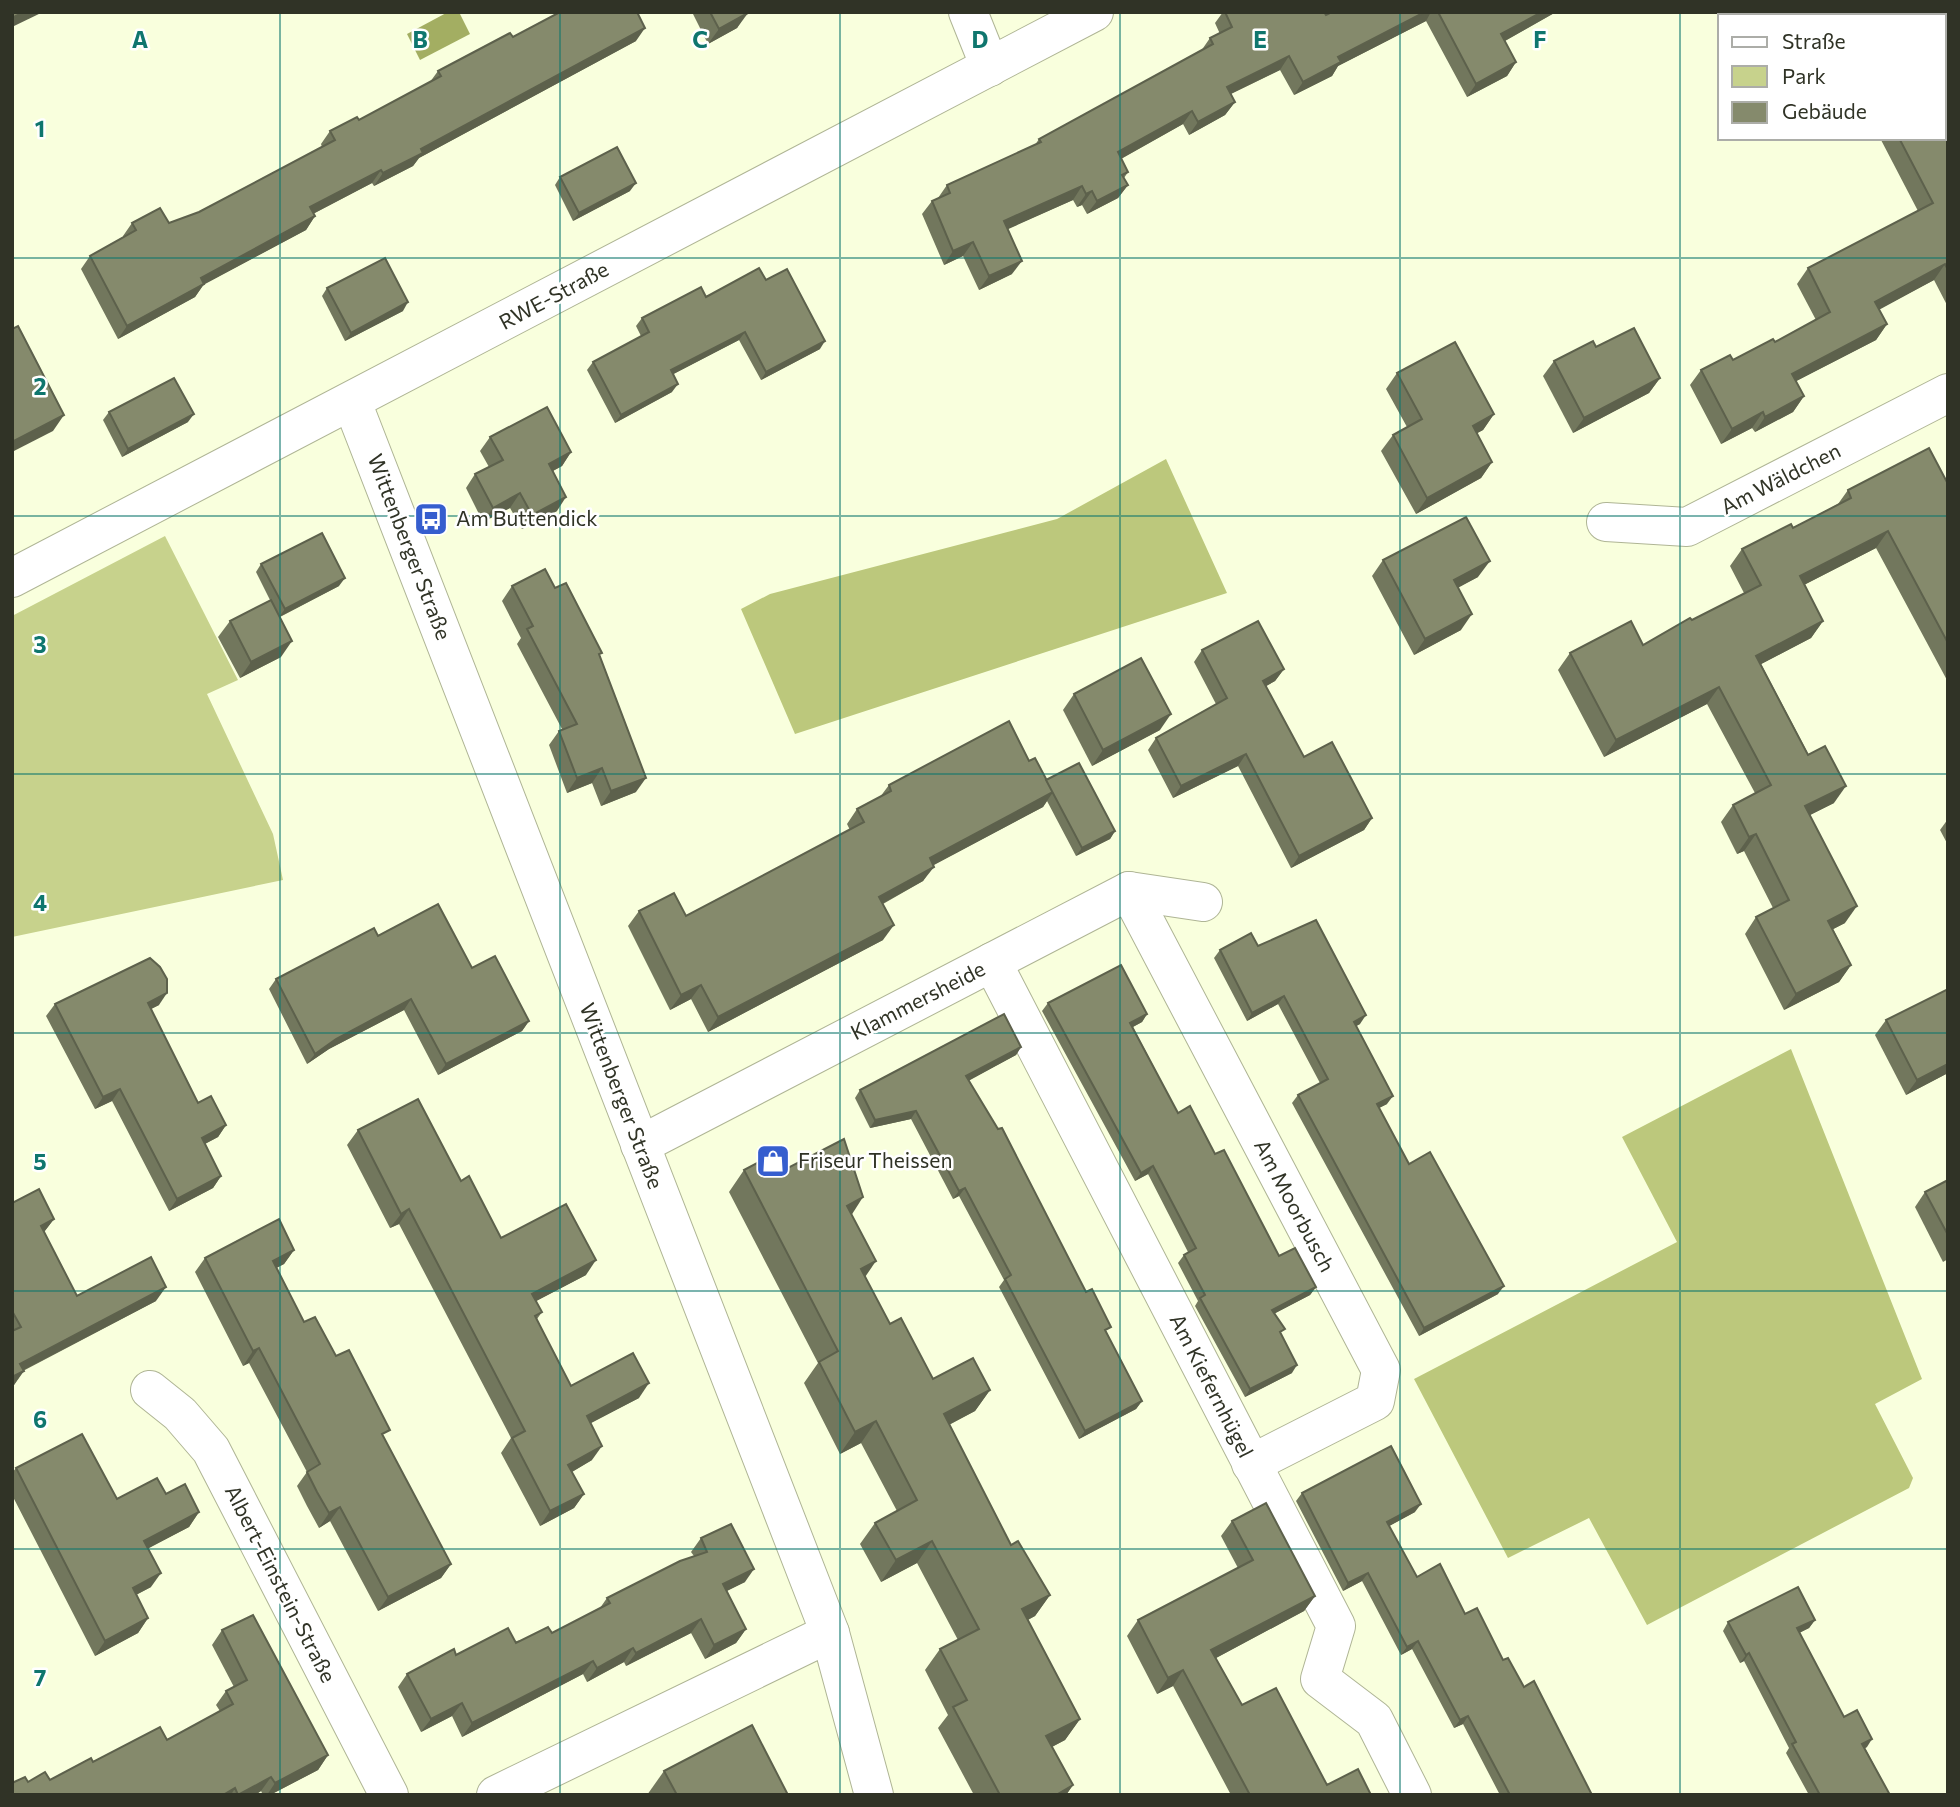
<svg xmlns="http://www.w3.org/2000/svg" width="1960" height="1807" font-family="Commissioner,sans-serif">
<rect width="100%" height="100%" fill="#f9ffdd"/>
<polygon fill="#c7d28c" points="165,536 238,680 207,694 273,834 283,880 12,937 12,616"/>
<g fill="#bcc87c">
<polygon points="1166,459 1227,593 795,734 741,609 770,594 1057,519"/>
<polygon points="1791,1049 1922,1379 1875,1404 1913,1478 1909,1488 1647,1625 1589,1518 1508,1558 1414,1379 1677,1242 1622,1137"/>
</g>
<polygon fill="#a3ae62" points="448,12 459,12 470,34 420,60 407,34"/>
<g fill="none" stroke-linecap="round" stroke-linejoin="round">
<g stroke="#afb595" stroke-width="40">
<g id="street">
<polyline points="968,12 990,67"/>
<polyline points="352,402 830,1633 874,1795"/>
<polyline points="1606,522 1687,527 1948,393"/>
<polyline points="12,578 1094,12"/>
<polyline points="1129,891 1381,1370 1375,1401 1251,1464"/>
<polyline points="992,962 1336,1626 1320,1679 1374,1720 1412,1795"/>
<polyline points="640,1145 1129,891 1203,902"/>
<polyline points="150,1390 180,1414 211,1450 389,1795"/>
<polyline points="496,1795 830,1633"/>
</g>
</g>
<use href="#street" stroke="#fff" stroke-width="38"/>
</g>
<g fill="#72775d">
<polygon points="692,12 747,12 737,28 708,44"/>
<polygon points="1223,12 1324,12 1326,15 1332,12 1556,12 1505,41 1516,62 1507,76 1467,97 1426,21 1338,66 1332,76 1294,95 1280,70 1231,94 1235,102 1225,115 1189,135 1183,124 1121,159 1128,172 1124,178 1128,185 1118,198 1087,214 1082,205 1077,207 1073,200 1007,229 1012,274 979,290 963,256 944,265 922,214 932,201 938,198 947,185 1035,145 1039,139 1201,51 1210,38 1220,34 1215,23"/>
<polygon points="1810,12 1898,12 1899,16 1808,15"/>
<polygon points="513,37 636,41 419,158 413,166 374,186 372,183 313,214 315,216 306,230 204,284 195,297 118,339 81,269 90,256 123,237 123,236 132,223 169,223 199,212 322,147 321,144 330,131 359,120 430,82 438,71"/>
<polygon points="1948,135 1948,307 1934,280 1879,309 1887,324 1876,340 1796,381 1804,396 1793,412 1755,432 1752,428 1721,444 1690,385 1701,370 1733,360 1775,342 1816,320 1797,284 1808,268 1918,211 1880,138 1944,138"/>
<polygon points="560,177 630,191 573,221 555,185"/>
<polygon points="766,280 820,349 761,380 739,340 673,374 672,392 615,423 587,370 593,362 641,336 636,326 642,318 706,297"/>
<polygon points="327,288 403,311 345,341 322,296"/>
<polygon points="1596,347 1660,378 1649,393 1573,433 1543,376 1554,361"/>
<polygon points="1397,373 1494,414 1483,430 1477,433 1492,462 1481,478 1416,514 1381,451 1393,435 1407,427 1386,389"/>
<polygon points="109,412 188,422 122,457 103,420"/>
<polygon points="490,437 571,452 562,466 553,471 557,511 522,529 510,508 483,522 466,488 475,474 489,467 480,451"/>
<polygon points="1948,484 1948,682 1876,548 1804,585 1823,621 1811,638 1761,664 1834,803 1810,815 1845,923 1833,929 1851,965 1839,982 1784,1010 1745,934 1756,917 1773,908 1744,851 1737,854 1721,822 1733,805 1755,793 1707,704 1604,757 1558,670 1570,653 1643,645 1744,593 1730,566 1742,549 1793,528 1838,504 1848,490"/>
<polygon points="1383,560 1478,577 1458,587 1461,630 1414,655 1372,576"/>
<polygon points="261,564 339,586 280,617 281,657 240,678 218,637 230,621 270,600 256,572"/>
<polygon points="512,586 555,588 600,656 636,792 601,806 592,783 567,793 549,745 559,731 562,729 517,644 521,638 502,601"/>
<polygon points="1202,650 1284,669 1275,681 1266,686 1304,757 1372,818 1364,830 1291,868 1238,766 1173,798 1148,750 1156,738 1216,704 1194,662"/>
<polygon points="1074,694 1160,730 1092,766 1063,710"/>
<polygon points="1029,761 1046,780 1115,831 1110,839 1076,856 1047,801 1043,807 933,865 923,881 883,904 883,940 708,1032 691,999 670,1010 628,926 639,911 686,916 850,830 847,824 857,809 880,797 889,785"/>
<polygon points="1948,819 1948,845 1940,830"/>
<polygon points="378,936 472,968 529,1021 522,1031 438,1075 404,1010 329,1049 307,1064 269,989 276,979"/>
<polygon points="1258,946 1360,1024 1356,1026 1387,1104 1379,1108 1409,1164 1498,1294 1419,1336 1292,1103 1298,1095 1320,1083 1278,1004 1247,1021 1214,958 1220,950"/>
<polygon points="1948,989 1948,1073 1906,1095 1875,1035 1886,1020"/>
<polygon points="1048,1003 1147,1014 1142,1022 1133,1027 1178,1113 1215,1154 1279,1256 1316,1287 1310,1295 1275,1313 1292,1373 1245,1397 1195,1306 1198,1301 1178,1263 1184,1255 1188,1252 1148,1174 1135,1181 1042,1011"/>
<polygon points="55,1004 159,1005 151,1009 198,1103 226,1125 218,1137 205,1144 221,1176 213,1188 169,1211 112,1101 95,1109 46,1016"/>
<polygon points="1021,1047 1016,1055 969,1080 1107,1333 1142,1401 1136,1409 1079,1439 999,1287 1004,1280 959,1196 953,1199 911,1119 870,1128 855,1098 860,1090"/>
<polygon points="358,1130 461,1181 501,1238 586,1275 536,1301 542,1312 537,1319 571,1386 639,1398 590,1423 592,1460 572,1472 584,1494 574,1508 540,1526 501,1453 511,1438 399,1224 390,1228 347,1145"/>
<polygon points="788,1168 851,1215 865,1277 890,1324 933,1379 990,1390 975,1411 949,1425 1011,1545 1050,1595 1035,1616 1028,1620 1080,1719 1065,1740 1052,1747 1073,1785 1066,1795 974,1795 938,1728 948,1715 925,1670 940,1649 958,1640 917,1563 881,1582 860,1544 875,1523 897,1511 861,1443 840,1454 804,1383 818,1363 729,1192 744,1170"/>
<polygon points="1948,1180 1948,1259 1943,1262 1915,1207 1925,1192"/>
<polygon points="12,1203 54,1219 44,1232 77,1296 156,1301 23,1371 14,1385 12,1386"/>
<polygon points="294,1250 284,1264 276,1268 304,1322 336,1356 384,1438 451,1564 441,1578 378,1611 330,1521 319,1528 307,1506 297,1486 307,1472 249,1363 243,1366 195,1272 205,1258"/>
<polygon points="16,1468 117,1499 166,1494 199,1512 189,1527 148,1548 151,1587 136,1595 148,1618 138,1633 95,1656 12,1495 12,1473"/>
<polygon points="1302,1493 1415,1512 1389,1526 1417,1577 1465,1614 1503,1660 1524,1687 1592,1795 1500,1795 1463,1724 1454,1728 1412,1649 1401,1655 1362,1581 1343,1591 1296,1501"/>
<polygon points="1232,1521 1315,1596 1304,1611 1216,1658 1242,1705 1327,1785 1371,1795 1231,1795 1173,1686 1157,1694 1127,1636 1138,1620 1238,1568 1221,1536"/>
<polygon points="701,1538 745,1582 726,1591 746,1629 736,1643 705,1659 691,1633 626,1666 624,1662 587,1682 583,1674 462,1737 452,1716 421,1732 398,1687 407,1674 456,1655 552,1633 600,1608 607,1598 694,1556 691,1552"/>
<polygon points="1815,1620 1809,1628 1799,1633 1844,1717 1867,1747 1865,1748 1890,1795 1809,1795 1786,1753 1789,1748 1744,1661 1740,1663 1723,1631 1728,1622"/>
<polygon points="222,1630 328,1755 318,1770 270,1795 263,1795 261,1791 255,1795 12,1795 28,1782 50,1780 93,1762 167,1740 220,1711 216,1705 226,1691 234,1687 212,1645"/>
<polygon points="664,1771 788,1795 647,1795"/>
</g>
<g fill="#5d614c">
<polygon points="24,12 43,12 12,27 12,18"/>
<polygon points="1425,12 1431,12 1426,21 1338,66 1332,76 1294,95 1303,82 1338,57"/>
<polygon points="1542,12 1556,12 1492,48 1501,34"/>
<polygon points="748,13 737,28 708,44 719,29"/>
<polygon points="645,28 636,41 419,158 413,166 374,186 383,173 421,149"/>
<polygon points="1289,56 1280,70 1218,100 1227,87"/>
<polygon points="1516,62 1507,76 1467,97 1476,84"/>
<polygon points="1235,102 1225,115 1189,135 1198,122"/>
<polygon points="1192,111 1183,124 1108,166 1118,152"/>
<polygon points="1948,112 1948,123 1944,124 1944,114"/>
<polygon points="381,170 372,183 301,220 310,207"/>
<polygon points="636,183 630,191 573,221 579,213"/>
<polygon points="1128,185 1118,198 1087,214 1097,201"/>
<polygon points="1082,186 1073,200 995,235 1004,221"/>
<polygon points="1092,191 1082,205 1077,207 1086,194"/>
<polygon points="315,216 306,230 192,291 201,278"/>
<polygon points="973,242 963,256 944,265 953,251"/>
<polygon points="1022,261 1012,274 979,290 989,276"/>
<polygon points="1945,264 1934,280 1864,318 1875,302"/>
<polygon points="204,284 195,297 118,339 127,326"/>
<polygon points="408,302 403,311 345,341 351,333"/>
<polygon points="1887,324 1876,340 1781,389 1792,374"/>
<polygon points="745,332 739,340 666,378 671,370"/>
<polygon points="825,341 820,349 761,380 766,372"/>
<polygon points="1660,378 1649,393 1573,433 1584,418"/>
<polygon points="678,384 672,392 615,423 621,415"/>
<polygon points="1804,396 1793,412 1755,432 1765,417"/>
<polygon points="1763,412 1752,428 1721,444 1732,429"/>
<polygon points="194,414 188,422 122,457 128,449"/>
<polygon points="1494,414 1483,430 1461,442 1473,426"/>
<polygon points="64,415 53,431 12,452 12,442"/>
<polygon points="571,452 562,466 539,478 549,464"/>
<polygon points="1492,462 1481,478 1416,514 1427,498"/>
<polygon points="520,493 510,508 483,522 493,508"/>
<polygon points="566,497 557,511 522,529 532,515"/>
<polygon points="1888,531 1876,548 1788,593 1800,576"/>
<polygon points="1490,561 1478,577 1443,596 1454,580"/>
<polygon points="345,578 339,586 279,617 285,609"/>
<polygon points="1472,614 1461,630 1414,655 1425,639"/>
<polygon points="1823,621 1811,638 1744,673 1756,656"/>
<polygon points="292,641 281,657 240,678 251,662"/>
<polygon points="1284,669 1275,681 1254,693 1263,681"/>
<polygon points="1719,687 1707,704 1604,757 1616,740"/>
<polygon points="1171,714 1160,730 1092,766 1103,750"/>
<polygon points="1246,754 1238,766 1173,798 1181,786"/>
<polygon points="602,768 592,783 567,793 577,778"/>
<polygon points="646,778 636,792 601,806 611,791"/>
<polygon points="1846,786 1834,803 1794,823 1805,806"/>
<polygon points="1053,792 1043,807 919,873 930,858"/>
<polygon points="1372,818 1364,830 1291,868 1299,856"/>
<polygon points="1115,831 1110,839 1076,856 1082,848"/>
<polygon points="1756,834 1744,851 1737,854 1749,837"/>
<polygon points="934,867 923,881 869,911 879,897"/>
<polygon points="1857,906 1845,923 1816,938 1828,921"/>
<polygon points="894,925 883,940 708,1032 718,1017"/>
<polygon points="1851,965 1839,982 1784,1010 1796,994"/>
<polygon points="701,985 691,999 670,1010 681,995"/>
<polygon points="167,993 159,1005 139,1015 148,1003"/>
<polygon points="1284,996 1278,1004 1247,1021 1252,1013"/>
<polygon points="411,999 404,1010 329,1049 307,1064 315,1054 336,1039"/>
<polygon points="1147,1014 1142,1022 1125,1031 1130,1023"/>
<polygon points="1366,1015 1360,1024 1349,1030 1354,1022"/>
<polygon points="529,1021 522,1031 438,1075 446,1064"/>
<polygon points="1021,1047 1016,1055 961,1085 966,1076"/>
<polygon points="1948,1064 1948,1073 1906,1095 1917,1080"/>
<polygon points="120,1089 112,1101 95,1109 103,1097"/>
<polygon points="1393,1096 1387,1104 1371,1112 1377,1104"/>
<polygon points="916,1111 911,1119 870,1128 875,1120"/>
<polygon points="226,1125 218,1137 193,1150 202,1138"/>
<polygon points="1153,1166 1148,1174 1135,1181 1141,1173"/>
<polygon points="221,1176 213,1188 169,1211 177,1199"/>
<polygon points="965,1188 959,1196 953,1199 959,1191"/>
<polygon points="863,1197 849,1219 847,1206"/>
<polygon points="409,1209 399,1224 390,1228 401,1214"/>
<polygon points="54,1219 44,1232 41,1226"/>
<polygon points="294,1250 284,1264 263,1275 273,1261"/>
<polygon points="596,1260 586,1275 521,1309 532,1294"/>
<polygon points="876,1261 861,1283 861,1269"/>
<polygon points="1504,1286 1498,1294 1419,1336 1424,1328"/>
<polygon points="166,1287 156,1301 12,1376 20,1364"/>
<polygon points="1316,1287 1310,1295 1266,1318 1272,1310"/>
<polygon points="259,1348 249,1363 243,1366 253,1351"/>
<polygon points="1297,1365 1292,1373 1245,1397 1250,1389"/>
<polygon points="24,1371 14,1385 12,1386 12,1377"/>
<polygon points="649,1383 639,1398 576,1431 587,1416"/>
<polygon points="990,1390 975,1411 929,1435 944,1414"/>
<polygon points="1142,1401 1136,1409 1079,1439 1085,1431"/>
<polygon points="876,1421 861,1443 840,1454 855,1432"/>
<polygon points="602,1446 592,1460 558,1480 568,1465"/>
<polygon points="584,1494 574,1508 540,1526 550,1511"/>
<polygon points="1421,1504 1415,1512 1382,1530 1387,1522"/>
<polygon points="340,1507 330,1521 319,1528 329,1513"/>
<polygon points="199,1512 189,1527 134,1556 144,1541"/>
<polygon points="932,1541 917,1563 881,1582 896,1560"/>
<polygon points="451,1564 441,1578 378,1611 388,1597"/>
<polygon points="754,1569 745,1582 713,1598 723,1584"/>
<polygon points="161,1573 151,1587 122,1602 133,1588"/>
<polygon points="1368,1573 1362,1581 1343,1591 1348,1583"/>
<polygon points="1050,1595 1035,1616 1007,1630 1022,1609"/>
<polygon points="1315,1596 1304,1611 1201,1666 1211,1650"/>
<polygon points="148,1618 138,1633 95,1656 105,1641"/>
<polygon points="701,1619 691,1633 626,1666 636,1653"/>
<polygon points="1815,1620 1809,1628 1791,1637 1797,1628"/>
<polygon points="746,1629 736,1643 705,1659 714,1645"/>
<polygon points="1418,1641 1412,1649 1401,1655 1407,1647"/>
<polygon points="633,1648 624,1662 587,1682 597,1668"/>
<polygon points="1749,1653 1744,1661 1740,1663 1746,1655"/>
<polygon points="593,1661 583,1674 462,1737 472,1723"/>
<polygon points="1183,1670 1173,1686 1157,1694 1168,1678"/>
<polygon points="462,1703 452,1716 421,1732 431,1719"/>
<polygon points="1468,1716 1463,1724 1454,1728 1460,1720"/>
<polygon points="1080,1719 1065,1740 1032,1757 1046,1736"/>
<polygon points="1872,1739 1867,1747 1857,1752 1862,1744"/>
<polygon points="328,1755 318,1770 270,1795 267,1795 275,1783"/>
<polygon points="271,1777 261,1791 255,1795 238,1795"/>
<polygon points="1073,1785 1066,1795 1056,1795"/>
<polygon points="235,1788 231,1795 223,1795"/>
</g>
<g fill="#858a6c" stroke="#5d614c" stroke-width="2">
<polygon points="12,12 24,12 12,18"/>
<polygon points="560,12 637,12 645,28 421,149 423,153 383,173 381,170 310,207 315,216 201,278 204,284 127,326 90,256 136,230 132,223 160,208 169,223 199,212 335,140 330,131 357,117 359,120 441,76 438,71 510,33 513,37"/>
<polygon points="710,12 747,12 748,13 719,29"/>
<polygon points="1225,12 1324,12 1326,15 1332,12 1425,12 1338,57 1341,62 1303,82 1289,56 1227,87 1235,102 1198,122 1192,111 1118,152 1128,172 1122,175 1128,185 1097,201 1092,191 1086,194 1082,186 1004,221 1022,261 989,276 973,242 953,251 932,201 950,193 947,185 1041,142 1039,139 1213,44 1210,38 1232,27"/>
<polygon points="1438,12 1542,12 1501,34 1516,62 1476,84"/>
<polygon points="1825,12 1898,12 1899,16 1827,16"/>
<polygon points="1944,79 1948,85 1948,112 1944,114"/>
<polygon points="1944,128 1948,135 1948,270 1945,264 1875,302 1887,324 1792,374 1804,396 1765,417 1763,412 1732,429 1701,370 1730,355 1733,360 1773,339 1775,342 1830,312 1808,268 1933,203 1899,138 1944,138"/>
<polygon points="617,147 636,183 579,213 560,177"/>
<polygon points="385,258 408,302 351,333 327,288"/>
<polygon points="759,268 766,280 787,269 825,341 766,372 745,332 671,370 678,384 621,415 593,362 649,332 642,318 701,287 706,297"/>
<polygon points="18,326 64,415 12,442 12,329"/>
<polygon points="1634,328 1660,378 1584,418 1554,361 1593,341 1596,347"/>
<polygon points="1455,342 1494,414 1473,426 1492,462 1427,498 1393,435 1422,419 1397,373"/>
<polygon points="174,378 194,414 128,449 109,412"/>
<polygon points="547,407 571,452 549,464 566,497 532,515 520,493 493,508 475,474 503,460 490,437"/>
<polygon points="1929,448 1948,484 1948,643 1888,531 1800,576 1823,621 1756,656 1808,755 1825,746 1846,786 1805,806 1857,906 1828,921 1851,965 1796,994 1756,917 1789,900 1756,834 1749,837 1733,805 1771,785 1719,687 1616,740 1570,653 1631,621 1643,645 1690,618 1692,620 1761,585 1742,549 1791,524 1793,528 1851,498 1848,490"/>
<polygon points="1466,517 1490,561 1454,580 1472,614 1425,639 1383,560"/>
<polygon points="322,533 345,578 285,609 261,564"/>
<polygon points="545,569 555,588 566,583 602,653 599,654 646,778 611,791 602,768 577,778 559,731 577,724 527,629 533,626 512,586"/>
<polygon points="271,600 292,641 251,662 230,621"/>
<polygon points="1258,621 1284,669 1263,681 1304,757 1332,742 1372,818 1299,856 1246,754 1181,786 1156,738 1227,698 1202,650"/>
<polygon points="1141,658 1171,714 1103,750 1074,694"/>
<polygon points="1009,721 1029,761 1035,758 1053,792 930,858 934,867 879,897 894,925 718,1017 701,985 681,995 639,911 674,893 686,916 864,822 857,809 891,791 889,785"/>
<polygon points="1079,763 1115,831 1082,848 1046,780"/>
<polygon points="438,904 472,968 495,956 529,1021 446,1064 411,999 336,1039 315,1054 276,979 374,928 378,936"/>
<polygon points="1316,920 1366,1015 1354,1022 1393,1096 1377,1104 1409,1164 1430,1152 1504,1286 1424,1328 1298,1095 1328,1079 1284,996 1252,1013 1220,950 1251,933 1258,946"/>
<polygon points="150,958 160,967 167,979 167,993 148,1003 198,1103 211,1096 226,1125 202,1138 221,1176 177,1199 120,1089 103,1097 55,1004"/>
<polygon points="1121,965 1147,1014 1130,1023 1178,1113 1190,1106 1215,1154 1224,1150 1279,1256 1295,1248 1316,1287 1272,1310 1285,1329 1280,1332 1297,1365 1250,1389 1200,1298 1205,1295 1184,1255 1196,1248 1153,1166 1141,1173 1048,1003"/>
<polygon points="1948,989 1948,1064 1917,1080 1886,1020"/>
<polygon points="1004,1014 1021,1047 966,1076 998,1129 1002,1128 1086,1292 1092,1289 1111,1327 1105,1330 1142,1401 1085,1431 1005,1279 1011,1275 965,1188 959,1191 916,1111 875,1120 860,1090"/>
<polygon points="418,1099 461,1181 469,1176 501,1238 566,1204 596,1260 532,1294 542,1312 535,1316 571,1386 633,1353 649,1383 587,1416 602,1446 568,1465 584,1494 550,1511 512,1438 525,1431 409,1209 401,1214 358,1130"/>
<polygon points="844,1139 863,1197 847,1206 876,1261 861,1269 890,1324 901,1318 933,1379 973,1358 990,1390 944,1414 1011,1545 1018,1541 1050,1595 1022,1609 1080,1719 1046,1736 1073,1785 1056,1795 1000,1795 953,1707 967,1700 940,1649 979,1629 932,1541 896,1560 875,1523 917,1500 876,1421 855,1432 819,1362 838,1351 744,1170 780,1151 788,1168"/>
<polygon points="1948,1180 1948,1235 1925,1192"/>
<polygon points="39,1189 54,1219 41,1226 77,1296 151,1257 166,1287 20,1364 24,1371 12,1377 12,1331 21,1327 12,1311 12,1203"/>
<polygon points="279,1219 294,1250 273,1261 304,1322 315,1317 336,1356 349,1350 390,1430 382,1434 451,1564 388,1597 340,1507 329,1513 317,1492 307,1472 320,1464 259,1348 253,1351 205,1258"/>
<polygon points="82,1434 117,1499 157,1478 166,1494 185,1484 199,1512 144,1541 161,1573 133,1588 148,1618 105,1641 16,1468"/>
<polygon points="1391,1446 1421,1504 1387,1522 1417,1577 1440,1564 1465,1614 1477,1608 1503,1660 1508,1658 1524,1687 1534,1681 1592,1795 1510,1795 1468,1716 1460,1720 1418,1641 1407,1647 1368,1573 1348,1583 1302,1493"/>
<polygon points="1266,1503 1315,1596 1211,1650 1242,1705 1276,1688 1327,1785 1358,1769 1371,1795 1250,1795 1183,1670 1168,1678 1138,1620 1253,1560 1232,1521"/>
<polygon points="731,1524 754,1569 723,1584 746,1629 714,1645 701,1619 636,1653 633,1648 597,1668 593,1661 472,1723 462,1703 431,1719 407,1674 454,1649 456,1655 508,1628 516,1643 548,1627 552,1633 610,1603 607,1598 680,1561 707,1552 701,1538"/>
<polygon points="1798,1587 1815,1620 1797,1628 1844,1717 1857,1710 1872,1739 1862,1744 1890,1795 1820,1795 1792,1744 1796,1742 1749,1653 1746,1655 1728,1622"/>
<polygon points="253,1615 328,1755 275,1783 271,1777 238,1795 235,1788 223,1795 12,1795 12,1783 25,1777 28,1782 45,1772 50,1780 91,1758 93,1762 160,1727 167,1740 233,1704 226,1691 247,1680 222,1630"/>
<polygon points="752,1725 788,1795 677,1795 664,1771"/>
</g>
<path fill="none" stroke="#0f766e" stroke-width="2" stroke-opacity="0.55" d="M 280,12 L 280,1795M 560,12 L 560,1795M 840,12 L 840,1795M 1120,12 L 1120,1795M 1400,12 L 1400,1795M 1680,12 L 1680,1795M 12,258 L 1948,258M 12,516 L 1948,516M 12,774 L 1948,774M 12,1033 L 1948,1033M 12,1291 L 1948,1291M 12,1549 L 1948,1549"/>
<defs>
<g id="bus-square" transform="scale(1.75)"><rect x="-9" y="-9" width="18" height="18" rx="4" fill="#365ece" stroke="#fff"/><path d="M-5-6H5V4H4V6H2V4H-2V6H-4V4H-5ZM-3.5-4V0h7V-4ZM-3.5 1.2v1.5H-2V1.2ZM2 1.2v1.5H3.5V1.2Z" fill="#fff"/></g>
<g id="shop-square" transform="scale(1.75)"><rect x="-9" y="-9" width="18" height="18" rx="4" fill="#365ece" stroke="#fff"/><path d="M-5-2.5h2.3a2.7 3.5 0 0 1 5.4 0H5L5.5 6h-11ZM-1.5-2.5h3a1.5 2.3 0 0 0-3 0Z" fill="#fff"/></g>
</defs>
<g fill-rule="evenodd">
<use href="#bus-square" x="431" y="519"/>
<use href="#shop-square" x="773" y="1161"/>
</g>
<g text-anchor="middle" stroke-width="5" stroke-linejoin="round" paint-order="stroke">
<g font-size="21" fill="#303326" stroke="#fff">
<text transform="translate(554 296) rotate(-28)" y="7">RWE-Straße</text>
<text transform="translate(1781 479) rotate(-27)" y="7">Am Wäldchen</text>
<text transform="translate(409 547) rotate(69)" y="7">Wittenberger Straße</text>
<text transform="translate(918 1001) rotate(-27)" y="7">Klammersheide</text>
<text transform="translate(621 1096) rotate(69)" y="7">Wittenberger Straße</text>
<text transform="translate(1294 1206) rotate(62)" y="7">Am Moorbusch</text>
<text transform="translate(1211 1386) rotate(63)" y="7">Am Kiefernhügel</text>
<text transform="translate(280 1584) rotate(63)" y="7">Albert-Einstein-Straße</text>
</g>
<g font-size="21" fill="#303326" stroke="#fff" text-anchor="start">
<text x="456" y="526">Am Buttendick</text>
<text x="798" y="1168">Friseur Theissen</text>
</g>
</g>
<g font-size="23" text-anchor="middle" font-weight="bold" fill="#0f766e" stroke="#fff" stroke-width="5" stroke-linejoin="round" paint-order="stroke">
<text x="140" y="48">A</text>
<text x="420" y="48">B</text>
<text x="700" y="48">C</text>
<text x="980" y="48">D</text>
<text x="1260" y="48">E</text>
<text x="1540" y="48">F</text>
<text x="40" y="137">1</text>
<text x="40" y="395">2</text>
<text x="40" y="653">3</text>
<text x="40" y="911">4</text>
<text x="40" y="1170">5</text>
<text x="40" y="1428">6</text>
<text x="40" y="1686">7</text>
</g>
<rect width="1960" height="1807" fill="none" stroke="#303326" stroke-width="28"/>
<rect x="1718" y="14" width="228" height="126" fill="#ffffff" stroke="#acada8" stroke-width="2"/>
<rect x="1732" y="37" width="35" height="10" fill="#ffffff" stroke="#acada8" stroke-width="2"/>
<text x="1782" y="49" font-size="21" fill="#303326">Straße</text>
<rect x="1732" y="66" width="35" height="21" fill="#c7d28c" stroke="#acada8" stroke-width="2"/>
<text x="1782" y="84" font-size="21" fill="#303326">Park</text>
<rect x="1732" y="102" width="35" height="21" fill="#858a6c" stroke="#acada8" stroke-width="2"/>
<text x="1782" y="119" font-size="21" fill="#303326">Gebäude</text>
</svg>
